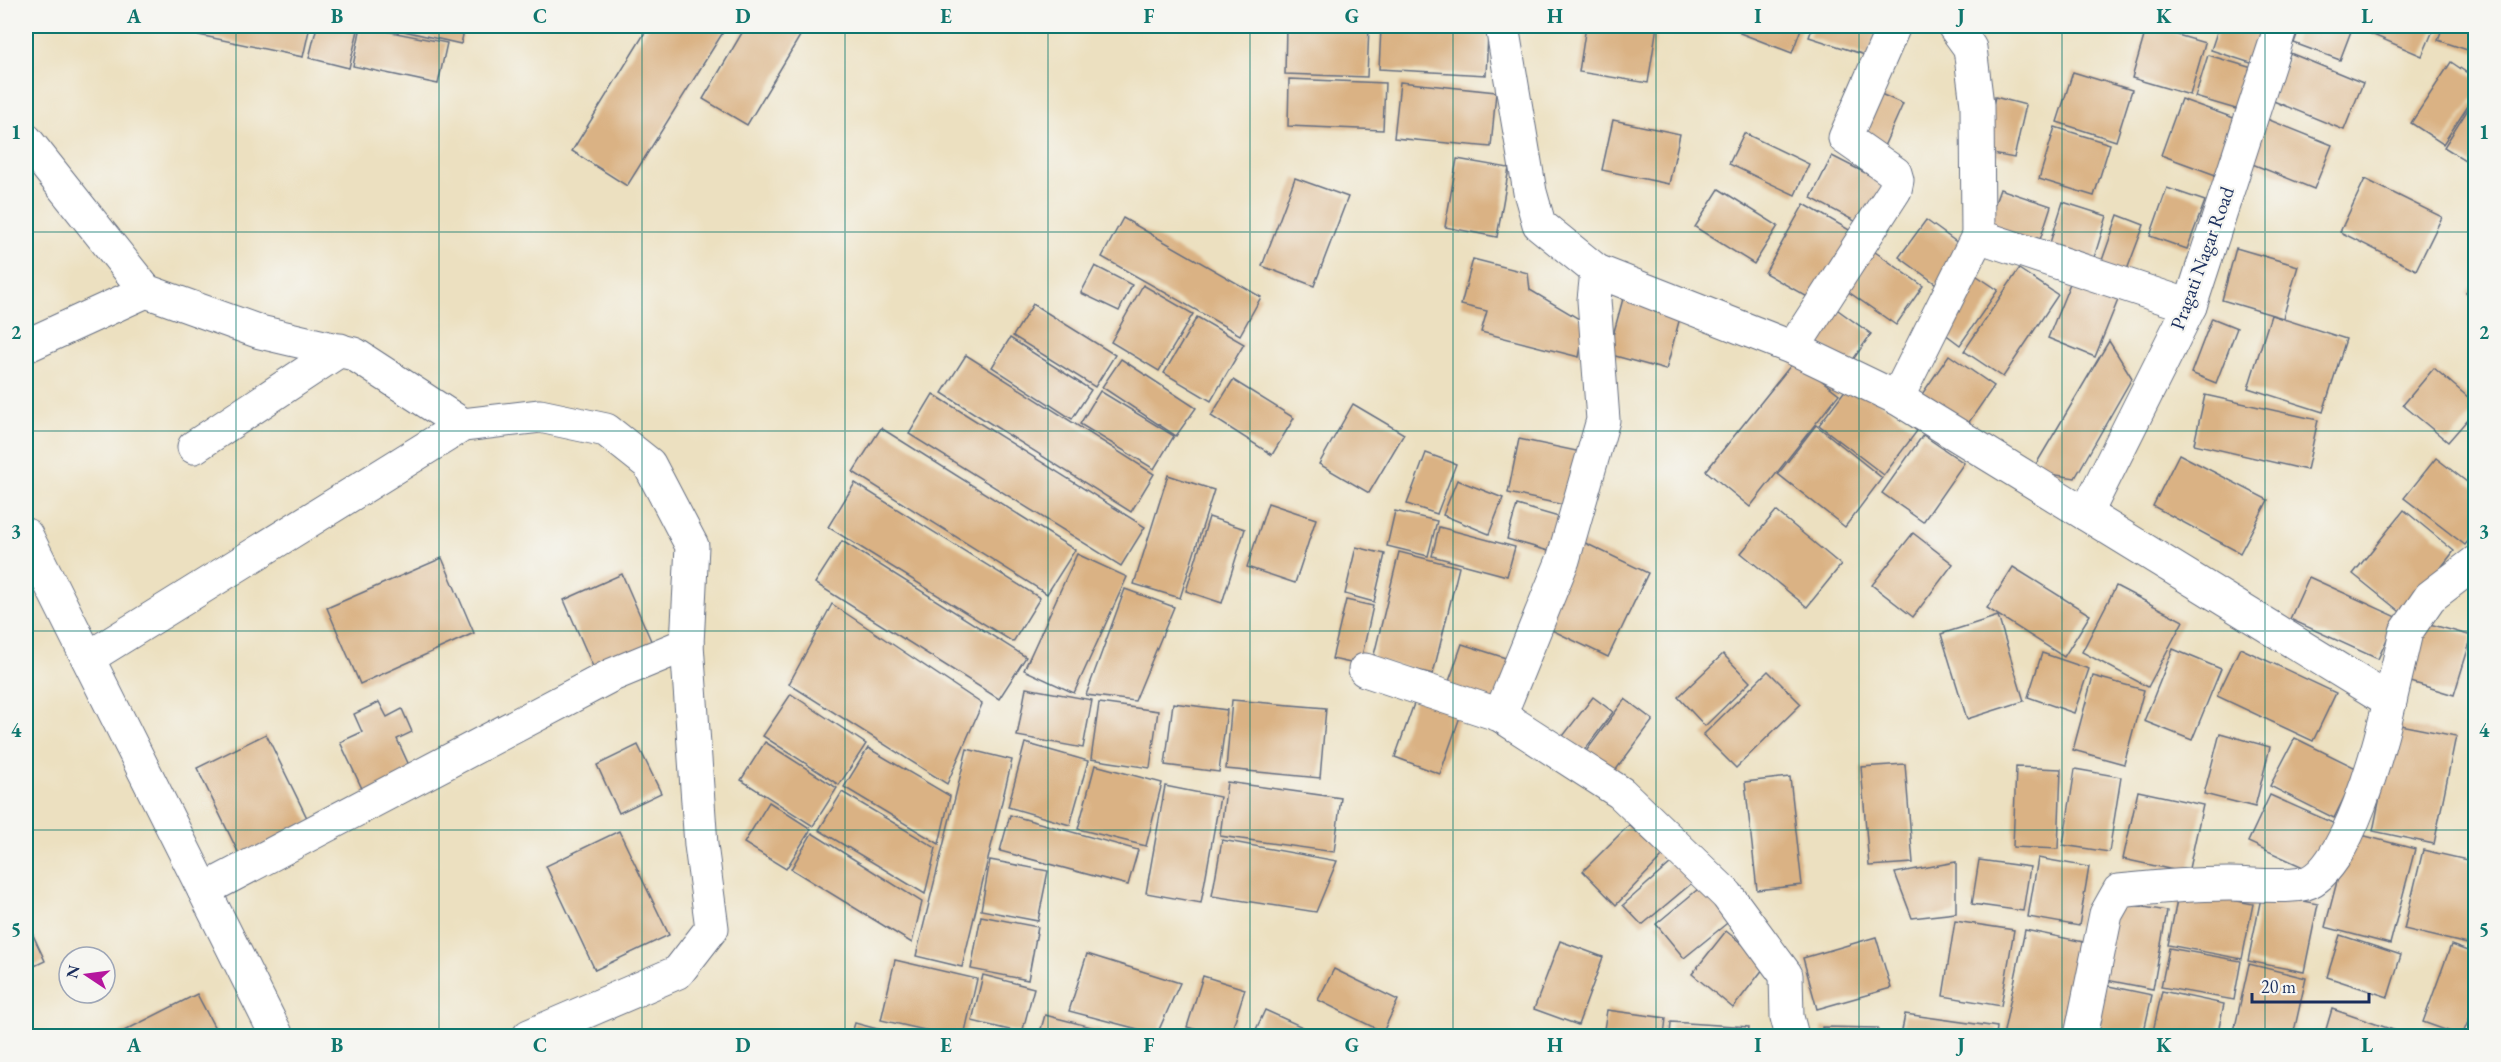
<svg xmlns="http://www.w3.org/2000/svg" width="2501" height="1062" font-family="'EB Garamond',serif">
<rect width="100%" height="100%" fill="#f6f6f2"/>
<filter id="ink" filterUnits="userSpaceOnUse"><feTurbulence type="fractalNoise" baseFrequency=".0167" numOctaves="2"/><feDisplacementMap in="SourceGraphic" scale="12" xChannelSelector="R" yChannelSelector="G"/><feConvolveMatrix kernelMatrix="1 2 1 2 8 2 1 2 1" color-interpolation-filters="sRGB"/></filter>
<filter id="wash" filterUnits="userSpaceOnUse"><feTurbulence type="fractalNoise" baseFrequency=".008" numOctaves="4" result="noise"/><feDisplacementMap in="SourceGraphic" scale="24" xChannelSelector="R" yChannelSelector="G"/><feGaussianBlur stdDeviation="1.35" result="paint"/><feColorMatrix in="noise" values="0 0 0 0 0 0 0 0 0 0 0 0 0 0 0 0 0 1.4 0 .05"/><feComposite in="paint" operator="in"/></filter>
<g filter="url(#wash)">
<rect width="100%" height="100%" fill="#ece0c0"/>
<g id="blocks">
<g fill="#dab284">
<polygon points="156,26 310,26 303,57"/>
<polygon points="317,26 359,26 349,68 309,58"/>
<polygon points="361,26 447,43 438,84 353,66"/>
<polygon points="382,26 465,26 461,44"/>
<polygon points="649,26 727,26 627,186 572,151"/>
<polygon points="746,26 806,26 747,125 703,99"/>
<polygon points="1286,26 1369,26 1367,77 1285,74"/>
<polygon points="1460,26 1478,26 1477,28 1460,27"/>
<polygon points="1586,26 1657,26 1648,83 1579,72"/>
<polygon points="1743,26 1802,26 1792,53 1740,33"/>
<polygon points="1813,26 1878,26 1868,56 1809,37"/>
<polygon points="2147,26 2205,43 2190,95 2132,78"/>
<polygon points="2219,26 2273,26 2260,66 2211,50"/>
<polygon points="2300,26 2353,26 2340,60 2294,43"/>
<polygon points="2375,26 2435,26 2422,56 2371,34"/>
<polygon points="2443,26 2476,26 2476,53 2438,40"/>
<polygon points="1381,28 1488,34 1486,75 1379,69"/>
<polygon points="2290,53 2363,83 2344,130 2271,100"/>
<polygon points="2208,55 2259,70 2246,112 2195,97"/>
<polygon points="2451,62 2476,79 2476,94 2443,144 2411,123"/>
<polygon points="2073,72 2132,90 2116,141 2057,122"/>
<polygon points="1289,79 1385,83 1383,130 1288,126"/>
<polygon points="1400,82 1496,92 1491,147 1394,138"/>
<polygon points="1872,90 1903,104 1881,153 1849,139"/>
<polygon points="1995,97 2026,105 2014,158 1982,152"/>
<polygon points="2181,99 2242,121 2221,177 2161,155"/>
<polygon points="2472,103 2476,105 2476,167 2444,147"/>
<polygon points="2262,117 2332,145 2314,189 2245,161"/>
<polygon points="1613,120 1680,134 1669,184 1602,170"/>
<polygon points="2055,127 2110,144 2094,196 2039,179"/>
<polygon points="1744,133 1809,164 1795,195 1729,164"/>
<polygon points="1832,156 1887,184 1866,227 1811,198"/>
<polygon points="1457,159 1509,168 1497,237 1445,227"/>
<polygon points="1295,178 1348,197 1314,286 1262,266"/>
<polygon points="2365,179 2442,217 2416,270 2340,232"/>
<polygon points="2167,188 2205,201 2187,249 2150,236"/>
<polygon points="1719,189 1778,226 1754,264 1695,227"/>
<polygon points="2000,189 2051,206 2037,249 1985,232"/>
<polygon points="2063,202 2107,216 2093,261 2049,246"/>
<polygon points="1804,204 1858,235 1820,304 1765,273"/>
<polygon points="2118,215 2144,225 2125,275 2100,266"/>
<polygon points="1123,218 1261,297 1240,335 1102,257"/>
<polygon points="1926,220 1966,249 1939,286 1899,257"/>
<polygon points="1868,247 1923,286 1896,325 1840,286"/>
<polygon points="2236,248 2298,266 2283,318 2222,300"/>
<polygon points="1473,259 1528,273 1530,290 1586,323 1579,357 1481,332 1487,311 1461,305"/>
<polygon points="1095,266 1132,285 1119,311 1081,293"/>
<polygon points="2019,269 2058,295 2003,377 1964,351"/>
<polygon points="1971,272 1998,290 1960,345 1936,327"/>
<polygon points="2071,281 2118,300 2095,357 2048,338"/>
<polygon points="2476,282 2476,302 2466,293"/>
<polygon points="1143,285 1193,314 1159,371 1111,342"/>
<polygon points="1624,295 1682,310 1666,370 1608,354"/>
<polygon points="1033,304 1115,355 1095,387 1013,336"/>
<polygon points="1831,305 1871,334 1850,364 1809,335"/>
<polygon points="2271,315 2346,339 2323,412 2248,388"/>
<polygon points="1197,317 1244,344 1211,401 1164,373"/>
<polygon points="2212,318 2237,328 2216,383 2191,373"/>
<polygon points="1010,338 1091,390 1072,419 992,367"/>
<polygon points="2109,341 2132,378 2075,478 2032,471"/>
<polygon points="966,355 1154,474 1131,512 942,393"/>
<polygon points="1949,355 1994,386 1965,428 1920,397"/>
<polygon points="1121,359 1196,408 1176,436 1102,387"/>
<polygon points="1795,360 1839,394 1750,507 1706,471"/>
<polygon points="2434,368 2476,404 2476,410 2448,442 2403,405"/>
<polygon points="1233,380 1294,418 1272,455 1211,416"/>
<polygon points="1852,381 1917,431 1884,475 1819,425"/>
<polygon points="1100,391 1174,436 1154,469 1080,424"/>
<polygon points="933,394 1145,527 1121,566 909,434"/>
<polygon points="2205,395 2318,420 2307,470 2194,444"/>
<polygon points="1353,404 1404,434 1369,493 1319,464"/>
<polygon points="1816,425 1882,478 1845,527 1778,474"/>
<polygon points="881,428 1075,550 1047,594 853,472"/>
<polygon points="1923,435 1964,463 1923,522 1882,493"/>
<polygon points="1519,439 1586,453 1574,507 1508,493"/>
<polygon points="1426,453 1456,464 1437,514 1407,504"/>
<polygon points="2179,454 2268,500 2240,553 2153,506"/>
<polygon points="2436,458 2476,489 2476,531 2465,545 2404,498"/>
<polygon points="1168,475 1214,490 1180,598 1134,584"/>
<polygon points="1457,480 1503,498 1489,534 1443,515"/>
<polygon points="855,483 1040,598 1013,642 828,527"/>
<polygon points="1268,503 1316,519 1295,583 1247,567"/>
<polygon points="1517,505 1569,520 1559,554 1507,539"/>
<polygon points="2404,510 2454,551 2404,615 2353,574"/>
<polygon points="1395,511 1437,521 1428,556 1387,546"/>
<polygon points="1776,511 1841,565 1807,607 1741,553"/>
<polygon points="1209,517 1245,529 1222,603 1186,591"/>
<polygon points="1439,527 1515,547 1507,576 1432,556"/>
<polygon points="1913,533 1953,564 1913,617 1872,585"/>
<polygon points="842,541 1026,657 999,699 815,583"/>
<polygon points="1581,541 1648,573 1608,657 1541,625"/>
<polygon points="1356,547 1385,554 1374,602 1345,594"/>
<polygon points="1399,552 1459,567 1433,674 1373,659"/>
<polygon points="1077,554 1127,577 1074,693 1024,670"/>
<polygon points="442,558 474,633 360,684 327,608"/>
<polygon points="2013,567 2090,615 2064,657 1987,608"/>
<polygon points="622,574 652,643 594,669 564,600"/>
<polygon points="2309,577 2397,617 2378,659 2290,619"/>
<polygon points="2116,586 2183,621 2148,687 2082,652"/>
<polygon points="1125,589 1174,607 1135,701 1086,695"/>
<polygon points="1346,600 1373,606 1360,665 1332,659"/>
<polygon points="832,604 982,704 947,784 789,684"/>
<polygon points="1998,616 2024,701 1967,719 1941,634"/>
<polygon points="2419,621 2472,636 2454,695 2401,679"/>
<polygon points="1462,644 1512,660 1496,707 1446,690"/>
<polygon points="2240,648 2336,693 2313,741 2217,696"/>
<polygon points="2173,649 2221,669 2192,740 2144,721"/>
<polygon points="2042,653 2089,669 2074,713 2028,697"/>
<polygon points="1723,654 1750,682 1705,726 1678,697"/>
<polygon points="1768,671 1801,704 1736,768 1703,735"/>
<polygon points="2093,676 2144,690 2124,764 2073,750"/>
<polygon points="1026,688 1092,700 1083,748 1017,736"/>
<polygon points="791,694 866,744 839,785 763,736"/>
<polygon points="1593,697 1613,712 1583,752 1563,736"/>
<polygon points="1416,698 1461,714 1440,774 1395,757"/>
<polygon points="1625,699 1653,720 1612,775 1584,754"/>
<polygon points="1232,700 1326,708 1320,778 1226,769"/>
<polygon points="379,702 387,717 402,709 412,732 397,739 413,774 366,797 340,742 362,732 354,714"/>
<polygon points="1099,703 1158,711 1150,768 1091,759"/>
<polygon points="1173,703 1227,710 1219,772 1165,765"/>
<polygon points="2395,724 2456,736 2434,844 2373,831"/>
<polygon points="2220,733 2270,747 2255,807 2204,794"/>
<polygon points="266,734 309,822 240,856 197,768"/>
<polygon points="2295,738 2358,769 2334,818 2270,786"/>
<polygon points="765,742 837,788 813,826 741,780"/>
<polygon points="1025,743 1088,761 1070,825 1008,807"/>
<polygon points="638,745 661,793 619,813 597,765"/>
<polygon points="868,748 950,796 939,844 844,787"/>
<polygon points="967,749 1012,760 962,967 916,956"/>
<polygon points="1905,764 1913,863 1869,866 1861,767"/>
<polygon points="1095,765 1162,783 1146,846 1078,829"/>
<polygon points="2016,767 2061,769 2058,849 2013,847"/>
<polygon points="2075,769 2121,777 2109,852 2063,845"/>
<polygon points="1790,777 1802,885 1757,890 1745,782"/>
<polygon points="1227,782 1341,798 1334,852 1220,836"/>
<polygon points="1165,786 1220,797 1201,903 1146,893"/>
<polygon points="2138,791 2203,805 2188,873 2123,859"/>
<polygon points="842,792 936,848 925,894 819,830"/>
<polygon points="2270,795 2335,824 2314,872 2248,842"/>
<polygon points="769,802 811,829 786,869 744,843"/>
<polygon points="1010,815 1138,850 1128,885 1000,851"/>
<polygon points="1629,825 1663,856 1616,905 1583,871"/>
<polygon points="619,831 669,935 595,970 546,866"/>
<polygon points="2350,832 2415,849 2390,944 2325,927"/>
<polygon points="812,833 922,902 912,943 791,869"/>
<polygon points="1222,840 1337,861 1316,912 1212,896"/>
<polygon points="2423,850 2476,862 2476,946 2404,929"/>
<polygon points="1679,856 1693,882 1642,925 1623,905"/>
<polygon points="2038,858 2089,867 2079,926 2028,917"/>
<polygon points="990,860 1048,871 1038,921 981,910"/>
<polygon points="1979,860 2030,867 2023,911 1972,904"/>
<polygon points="1956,862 1956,913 1912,918 1895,873"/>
<polygon points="1703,885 1731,920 1684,958 1656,924"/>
<polygon points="2179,890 2253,904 2242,959 2168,945"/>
<polygon points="2262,893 2318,904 2304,972 2248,961"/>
<polygon points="2116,902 2167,911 2153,989 2101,979"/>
<polygon points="981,916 1038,927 1028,980 971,969"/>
<polygon points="26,920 45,961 26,970"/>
<polygon points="1955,921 2014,930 2001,1006 1943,996"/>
<polygon points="2025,930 2084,942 2064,1036 2003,1036"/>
<polygon points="1726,931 1767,964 1733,1008 1692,974"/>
<polygon points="2340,935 2401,955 2388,997 2327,977"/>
<polygon points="1876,937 1891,988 1817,1009 1803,958"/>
<polygon points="1560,941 1603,957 1578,1025 1534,1009"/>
<polygon points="2451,945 2476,954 2476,1002 2462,1036 2423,1022"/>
<polygon points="2169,948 2241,961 2234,1000 2161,987"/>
<polygon points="1087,954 1180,983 1157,1034 1069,1011"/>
<polygon points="895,960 977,979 964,1036 951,1036 881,1020"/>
<polygon points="2249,964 2306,978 2293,1036 2233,1036"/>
<polygon points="1334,969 1398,1000 1383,1032 1318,1000"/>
<polygon points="983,975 1034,988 1022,1033 972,1021"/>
<polygon points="1203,976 1245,989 1230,1036 1217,1036 1187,1027"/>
<polygon points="2099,984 2152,995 2143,1036 2088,1036"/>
<polygon points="2162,991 2224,1004 2217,1036 2152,1036"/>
<polygon points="197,994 219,1036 114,1036"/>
<polygon points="2332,1009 2396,1031 2393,1036 2324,1036"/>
<polygon points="1265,1010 1318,1034 1317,1036 1253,1036"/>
<polygon points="1607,1010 1666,1018 1664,1036 1603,1036"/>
<polygon points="1905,1014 1997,1027 1996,1036 1901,1036"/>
<polygon points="1045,1015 1103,1030 1102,1036 1039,1036"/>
<polygon points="1671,1022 1749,1027 1748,1036 1670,1036"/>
<polygon points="855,1023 903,1036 851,1036"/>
<polygon points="1822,1027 1878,1028 1877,1036 1822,1036"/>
</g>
</g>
</g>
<g filter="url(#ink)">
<use href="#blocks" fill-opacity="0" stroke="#646d80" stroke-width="1.5"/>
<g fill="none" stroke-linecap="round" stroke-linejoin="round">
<g stroke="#646d80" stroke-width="35">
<g id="minor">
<polyline points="1502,26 1530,192 1539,224 1597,271 1793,348 1897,398 2390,701 2406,632 2430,597 2476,562"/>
<polyline points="26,140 146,291 260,332 354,354 463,425"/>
<polyline points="1978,236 2190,306"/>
<polyline points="26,346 146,291"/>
<polyline points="1793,348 1895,190 1897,180 1895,173 1845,138 1894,26"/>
<polyline points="1897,398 1978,236 1977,105 1970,48 1954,26"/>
<polyline points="194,447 340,350"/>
<polyline points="2086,514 2190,306 2281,26"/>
<polyline points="26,535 277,1036"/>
<polyline points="88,658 463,425 540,416 606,430 649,464 692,546 687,644 701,845 712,928 678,972 529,1036"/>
<polyline points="1365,670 1500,715 1621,793 1727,895 1786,975 1787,1017 1792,1036"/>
<polyline points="1500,715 1563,560 1603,420 1594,300 1597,271"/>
<polyline points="204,890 612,675 687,644"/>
<path d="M 2081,1036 L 2106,914 L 2119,891 C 2156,887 2192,884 2229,884 C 2252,884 2279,888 2302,884 C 2347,877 2381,740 2390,701"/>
</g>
</g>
<use href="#minor" stroke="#fff" stroke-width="33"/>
</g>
</g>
<path fill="none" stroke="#0f766e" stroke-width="1.5" stroke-opacity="0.55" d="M 236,26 L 236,1036M 439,26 L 439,1036M 642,26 L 642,1036M 845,26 L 845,1036M 1048,26 L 1048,1036M 1250,26 L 1250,1036M 1453,26 L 1453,1036M 1656,26 L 1656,1036M 1859,26 L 1859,1036M 2062,26 L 2062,1036M 2265,26 L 2265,1036M 26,232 L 2476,232M 26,431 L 2476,431M 26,631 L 2476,631M 26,830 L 2476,830"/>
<g text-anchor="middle" stroke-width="4.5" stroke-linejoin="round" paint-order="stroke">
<g font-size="20" fill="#1b2f5e" stroke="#f6f6f2">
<text transform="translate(2202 258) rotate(-70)" y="7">Pragati Nagar Road</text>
</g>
</g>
<rect width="2501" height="1062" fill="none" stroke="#f6f6f2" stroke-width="66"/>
<g transform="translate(87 975) rotate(283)"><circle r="28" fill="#f6f6f2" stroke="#9ea6b7" stroke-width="1.5"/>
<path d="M0-4.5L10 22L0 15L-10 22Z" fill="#b5179e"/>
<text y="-9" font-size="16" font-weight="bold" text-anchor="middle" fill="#1b2f5e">N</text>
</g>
<path d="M2252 993v9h117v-9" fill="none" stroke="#1b2f5e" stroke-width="3"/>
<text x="2261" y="993" font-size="18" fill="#1b2f5e" stroke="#f6f6f2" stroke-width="4.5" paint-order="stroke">20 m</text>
<rect x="33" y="33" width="2435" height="996" fill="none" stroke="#0f766e" stroke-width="2"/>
<g font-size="20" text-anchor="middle" font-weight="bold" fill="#0f766e">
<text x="134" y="23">A</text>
<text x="337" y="23">B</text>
<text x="540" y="23">C</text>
<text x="743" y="23">D</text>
<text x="946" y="23">E</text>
<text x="1149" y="23">F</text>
<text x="1352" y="23">G</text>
<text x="1555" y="23">H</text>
<text x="1758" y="23">I</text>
<text x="1961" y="23">J</text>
<text x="2164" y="23">K</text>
<text x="2367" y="23">L</text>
<text x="16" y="139">1</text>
<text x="2484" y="139">1</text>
<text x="16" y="339">2</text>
<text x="2484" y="339">2</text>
<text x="16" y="538">3</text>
<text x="2484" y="538">3</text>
<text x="16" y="737">4</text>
<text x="2484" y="737">4</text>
<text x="16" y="936">5</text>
<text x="2484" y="936">5</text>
<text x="134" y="1052">A</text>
<text x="337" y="1052">B</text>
<text x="540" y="1052">C</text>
<text x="743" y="1052">D</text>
<text x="946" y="1052">E</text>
<text x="1149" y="1052">F</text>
<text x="1352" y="1052">G</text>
<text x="1555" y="1052">H</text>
<text x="1758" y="1052">I</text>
<text x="1961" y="1052">J</text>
<text x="2164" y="1052">K</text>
<text x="2367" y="1052">L</text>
</g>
</svg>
